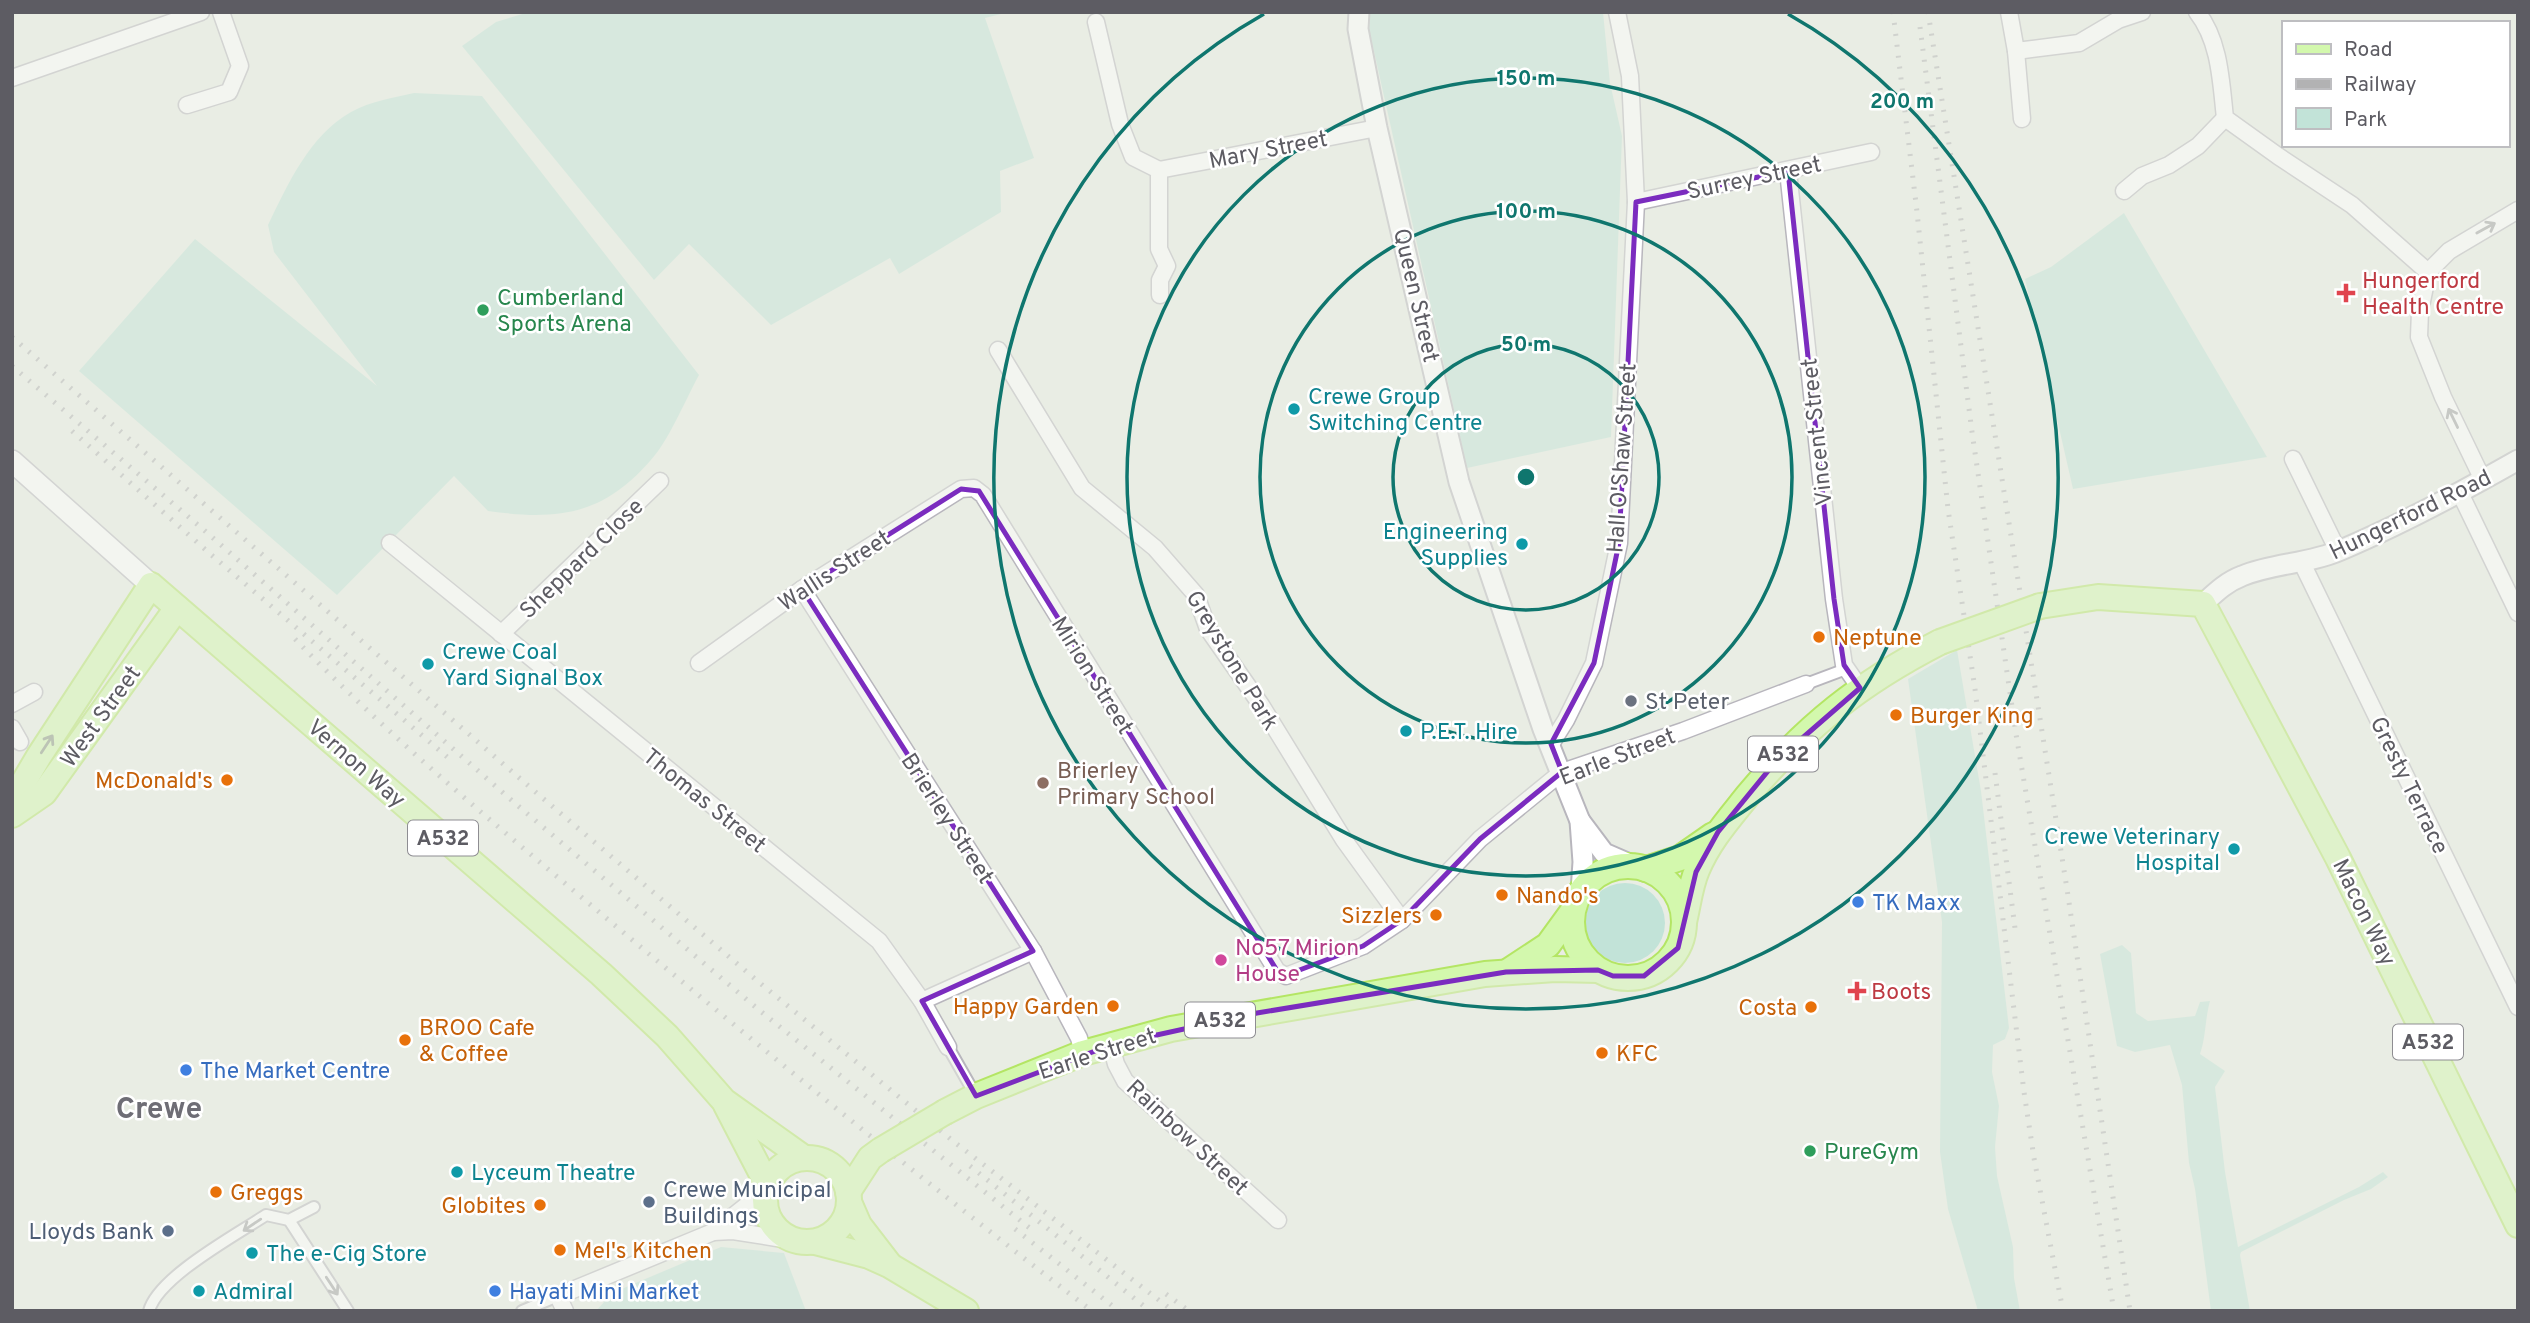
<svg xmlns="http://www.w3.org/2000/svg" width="2530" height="1323" font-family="Overpass,sans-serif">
<rect width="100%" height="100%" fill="#e9ede4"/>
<g fill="#c2e3d8">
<polygon points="529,12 1009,12 985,18 1034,158 1000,171 1001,212 899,274 890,258 771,325 689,244 654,280 462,46 496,22"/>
<polygon points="1370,12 1603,12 1610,83 1622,136 1611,437 1467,468 1369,29"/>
<path d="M 414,93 L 482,96 L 699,375 C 687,397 670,437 655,455 C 606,515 560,521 488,511 L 454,476 L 337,595 L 79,371 L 195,239 L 377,386 L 274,252 L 268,225 C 288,184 309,136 351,112 C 371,101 393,98 414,93 Z"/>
<polygon points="2124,213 2267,457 2073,489 2025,279 2051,267"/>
<polygon points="1957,650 1981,791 2009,1028 2005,1039 1993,1045 1992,1072 1999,1106 1995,1147 1997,1176 2013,1247 2014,1278 2020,1311 1978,1311 1948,1209 1940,1152 1942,922 1908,679"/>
<circle cx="1625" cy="923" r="40"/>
<path d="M 2122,945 L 2131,953 L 2136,1013 L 2148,1021 L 2195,1016 L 2200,1002 L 2210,1001 C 2205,1019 2206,1037 2200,1054 L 2225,1071 L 2215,1087 L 2225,1172 L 2238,1247 L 2359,1187 L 2383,1172 L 2388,1177 L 2371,1189 L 2344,1200 L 2241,1252 L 2240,1255 L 2250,1311 L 2211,1311 L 2195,1189 L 2189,1163 L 2182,1085 L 2170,1045 L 2135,1052 L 2117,1046 L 2100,954 Z"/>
<polygon points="721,1247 784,1253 806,1311 596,1311 612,1293"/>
</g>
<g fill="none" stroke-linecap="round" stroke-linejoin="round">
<g stroke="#b8b6bd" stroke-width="14">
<g id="pedestrian">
<polyline points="1806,684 1846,669"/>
<polyline points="948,1047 976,1096"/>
<polyline points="289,1220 348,1311"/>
<path d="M 149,1311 C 158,1277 236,1235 266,1215 L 289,1220 L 314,1207"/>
<polyline points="522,1311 558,1296"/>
</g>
</g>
<g stroke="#b8b6bd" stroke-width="19">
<g id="minor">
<polyline points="2009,12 2016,51 2022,119"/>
<path d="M 2197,12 C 2220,41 2221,82 2225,118 L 2278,156 L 2352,205 L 2428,272"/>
<polyline points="1096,22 1120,124 1133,157 1159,170 1159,249 1167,266 1160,280 1160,295"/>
<polyline points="2016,51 2079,43 2118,20 2142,12"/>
<polyline points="12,78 201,12"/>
<polyline points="187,105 229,92 240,66 221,12"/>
<polyline points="1159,170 1377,128"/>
<polyline points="1788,171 1834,599 1844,665 1860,688"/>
<polyline points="2124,191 2142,176 2169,165 2198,146 2225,118"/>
<polyline points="1636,202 1871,152"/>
<polyline points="998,350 1082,488 1155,548 1196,595 1208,629 1261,705 1344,840 1402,920"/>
<polyline points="2293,459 2338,551"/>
<polyline points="2483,480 2443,397 2419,337 2420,311 2428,272 2449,251 2518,210"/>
<polyline points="2460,493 2518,613"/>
<polyline points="390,543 879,941 922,1001 948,1047"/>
<polyline points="2302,563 2518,1007"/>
<polyline points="802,589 1033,951 1079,1038 1083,1053"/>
<polyline points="501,634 660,481"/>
<polyline points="699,663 802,589 961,489 974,488 983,495 1277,971 1286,976 1363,946 1402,920 1480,839 1562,772 1683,731 1806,684"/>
<polyline points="12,704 34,692"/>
<polyline points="12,728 20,742"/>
<polyline points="1551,744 1566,720 1594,663 1619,543 1636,202 1630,76 1617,12"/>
<polyline points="922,1001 1033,951"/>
<polyline points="1111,1045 1116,1064 1125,1081 1278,1220"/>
<polyline points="713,1232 733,1231 795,1241"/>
<polyline points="565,1311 558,1296 713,1232 765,1191"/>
</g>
</g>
<g stroke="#b8b6bd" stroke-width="23">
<g id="tertiary">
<polyline points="1359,12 1358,29 1377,128 1459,482 1543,729 1580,821 1583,862 1581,891"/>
<path d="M 2203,604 C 2215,593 2226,582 2242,576 C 2273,563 2309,564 2341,550 C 2402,524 2460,493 2518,460"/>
<polyline points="1580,821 1604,853 1634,866"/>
</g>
</g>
<g stroke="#b9b7be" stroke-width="24">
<polyline id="secondary" points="12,461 151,585"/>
</g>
<g stroke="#b4e564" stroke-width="28">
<g id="primary">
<polyline points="2040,606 2098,597 2203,604 2338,858 2518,1225"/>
<polyline points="12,802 39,756 151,585 601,974 667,1036 724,1101 804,1158"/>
<polyline points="12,815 44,793 177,608"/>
<circle cx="1628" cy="922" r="56"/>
<polyline points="1646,869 1680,858 1713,835"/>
<path d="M 1684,922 C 1688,906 1690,886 1697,870 C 1709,841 1729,819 1748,795 C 1806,726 1860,683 1940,642"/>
<polyline points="1507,972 1548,945 1572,912"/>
<polyline points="726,1105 767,1184"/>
<polyline points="945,1112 976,1096 1083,1053 1171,1029 1485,974 1555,969 1598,970"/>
<circle cx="807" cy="1200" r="42"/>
<polyline points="848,1192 870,1158 881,1150"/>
<polyline points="849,1202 859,1225 889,1264"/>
<polyline points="815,1242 869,1256 889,1265 966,1311"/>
</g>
</g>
<use href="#pedestrian" stroke="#fff" stroke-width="10"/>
<use href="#minor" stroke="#fff" stroke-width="16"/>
<use href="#tertiary" stroke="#fff" stroke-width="19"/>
<use href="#secondary" stroke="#fff" stroke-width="21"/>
<use href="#primary" stroke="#d3f8ad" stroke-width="24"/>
<g stroke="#b2b2b3" stroke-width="5" stroke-dasharray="2 9" stroke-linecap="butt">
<polyline points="1893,12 1917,212 1948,509 1975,689 2024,1092 2034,1158 2063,1311"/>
<polyline points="1928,12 2067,889 2130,1311"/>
<polyline points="1920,27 1972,432 2016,734 2114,1311"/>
<polyline points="12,337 532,789 761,984 953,1141 1173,1311"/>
<polyline points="12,366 205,531 517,805 759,1010 1032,1230"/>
<polyline points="72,431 208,552 453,762"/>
<path d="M 295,639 C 395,743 508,835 618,928 C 774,1059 931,1187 1092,1311"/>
<polyline points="1995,773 2016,936"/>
<polyline points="970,1166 1150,1311"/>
<polyline points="1015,1229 1119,1311"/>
<polyline points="1166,1294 1189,1311"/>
</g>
<g stroke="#b4e564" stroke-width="28" stroke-linecap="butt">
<g id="primary-bridge">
<polyline points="1940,642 2040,606"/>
<polyline points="881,1150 945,1112"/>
</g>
</g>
<use href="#primary-bridge" stroke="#d3f8ad" stroke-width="24"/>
</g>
<defs><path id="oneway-shaft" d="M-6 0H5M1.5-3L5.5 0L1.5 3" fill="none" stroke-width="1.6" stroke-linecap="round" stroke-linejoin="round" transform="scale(1.75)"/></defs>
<g stroke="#9e9da1">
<use href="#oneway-shaft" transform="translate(2486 228) rotate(-29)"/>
<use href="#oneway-shaft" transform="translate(2453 418) rotate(-116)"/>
<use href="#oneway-shaft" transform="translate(252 1225) rotate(146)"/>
<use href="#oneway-shaft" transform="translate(332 1286) rotate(57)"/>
</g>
<use stroke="#86937d" href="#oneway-shaft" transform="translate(47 744) rotate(-57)"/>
<path d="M0 0H2530V1323H0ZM 1788,171 L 1834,599 L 1844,665 L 1860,688 L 1777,760 L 1718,832 L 1696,872 L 1678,948 L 1644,976 L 1613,976 L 1598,970 L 1506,972 L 1257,1013 L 1111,1045 L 976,1096 L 922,1001 L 1033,951 L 802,589 L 961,489 L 979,491 L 1281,977 L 1363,946 L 1402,920 L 1480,839 L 1562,772 L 1551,744 L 1594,663 L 1619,543 L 1636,202 Z" fill="#e9ede4" fill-opacity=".55" fill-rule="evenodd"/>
<path fill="none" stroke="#7b2cbf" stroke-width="5" stroke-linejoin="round" d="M 1788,171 L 1834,599 L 1844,665 L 1860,688 L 1777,760 L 1718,832 L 1696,872 L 1678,948 L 1644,976 L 1613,976 L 1598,970 L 1506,972 L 1257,1013 L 1111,1045 L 976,1096 L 922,1001 L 1033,951 L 802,589 L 961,489 L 979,491 L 1281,977 L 1363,946 L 1402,920 L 1480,839 L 1562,772 L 1551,744 L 1594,663 L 1619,543 L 1636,202 Z"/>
<g fill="none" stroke="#0f766e" stroke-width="3.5">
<circle cx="1526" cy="477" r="133"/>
<circle cx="1526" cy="477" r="266"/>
<circle cx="1526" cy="477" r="399"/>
<path d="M1788 14A532 532 0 1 1 1264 14"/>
</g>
<g fill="#e0444e" stroke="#fff" stroke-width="2.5">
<path d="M2342.5 282.5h7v7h7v7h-7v7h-7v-7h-7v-7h7z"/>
<path d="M1853.5 980.5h7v7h7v7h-7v7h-7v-7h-7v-7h7z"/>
</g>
<g fill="#2e9e5b" stroke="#fff" stroke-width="2.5">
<circle cx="483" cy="310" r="7"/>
<circle cx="1810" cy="1151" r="7"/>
</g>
<g fill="#0f9aa8" stroke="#fff" stroke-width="2.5">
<circle cx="1294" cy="409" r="7"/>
<circle cx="1522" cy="544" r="7"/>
<circle cx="428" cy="664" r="7"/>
<circle cx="1406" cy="731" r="7"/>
<circle cx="2234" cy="849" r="7"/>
<circle cx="457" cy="1172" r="7"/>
<circle cx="252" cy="1253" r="7"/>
<circle cx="199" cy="1291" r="7"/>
</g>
<g fill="#e8710a" stroke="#fff" stroke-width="2.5">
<circle cx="1819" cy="637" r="7"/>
<circle cx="1896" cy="715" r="7"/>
<circle cx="227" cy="780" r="7"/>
<circle cx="1502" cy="895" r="7"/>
<circle cx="1436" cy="915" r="7"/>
<circle cx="1113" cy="1006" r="7"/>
<circle cx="1811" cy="1007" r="7"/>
<circle cx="405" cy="1040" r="7"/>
<circle cx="1602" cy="1053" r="7"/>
<circle cx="216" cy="1192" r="7"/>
<circle cx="540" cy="1205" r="7"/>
<circle cx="560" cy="1250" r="7"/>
</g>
<circle fill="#6b7280" stroke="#fff" stroke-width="2.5" cx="1631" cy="701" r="7"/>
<circle fill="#8d6e63" stroke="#fff" stroke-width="2.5" cx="1043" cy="783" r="7"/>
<g fill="#3f7fe0" stroke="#fff" stroke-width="2.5">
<circle cx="1858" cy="902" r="7"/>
<circle cx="186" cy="1070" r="7"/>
<circle cx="495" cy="1291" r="7"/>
</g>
<circle fill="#d1479c" stroke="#fff" stroke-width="2.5" cx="1221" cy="960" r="7"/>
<g fill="#5c6f8a" stroke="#fff" stroke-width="2.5">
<circle cx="649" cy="1202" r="7"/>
<circle cx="168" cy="1231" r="7"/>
</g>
<g text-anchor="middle" stroke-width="5" stroke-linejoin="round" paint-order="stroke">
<g fill="#fff" stroke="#8e8d92" stroke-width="2">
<rect x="1748" y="736.5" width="70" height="35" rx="5"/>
<rect x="408" y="820.5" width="70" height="35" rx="5"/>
<rect x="1185" y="1002.5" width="70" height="35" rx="5"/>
<rect x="2393" y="1024.5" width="70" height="35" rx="5"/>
</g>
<g font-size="21" font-weight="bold" fill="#5d5c63">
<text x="1783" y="761">A532</text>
<text x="443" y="845">A532</text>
<text x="1220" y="1027">A532</text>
<text x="2428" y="1049">A532</text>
</g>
<g font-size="23" fill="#5d5c63" stroke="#fff">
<text transform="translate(1268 149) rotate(-11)" y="8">Mary Street</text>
<text transform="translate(1754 177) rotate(-12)" y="8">Surrey Street</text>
<text transform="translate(1417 295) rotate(77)" y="8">Queen Street</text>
<text transform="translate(1816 432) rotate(-96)" y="8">Vincent Street</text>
<text transform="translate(1621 458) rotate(-86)" y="8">Hall O'Shaw Street</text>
<text transform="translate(2410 514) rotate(-26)" y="8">Hungerford Road</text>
<text transform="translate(581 558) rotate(-44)" y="8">Sheppard Close</text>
<text transform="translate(834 570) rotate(-33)" y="8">Wallis Street</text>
<text transform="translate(1233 660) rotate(59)" y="8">Greystone Park</text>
<text transform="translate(1093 675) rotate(58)" y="8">Mirion Street</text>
<text transform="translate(100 716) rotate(-54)" y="8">West Street</text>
<text transform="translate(1617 756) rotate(-21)" y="8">Earle Street</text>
<text transform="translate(357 763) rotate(41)" y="8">Vernon Way</text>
<text transform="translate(2410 785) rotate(64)" y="8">Gresty Terrace</text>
<text transform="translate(705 800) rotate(39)" y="8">Thomas Street</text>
<text transform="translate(948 818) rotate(57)" y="8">Brierley Street</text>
<text transform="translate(2365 912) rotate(64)" y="8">Macon Way</text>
<text transform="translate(1097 1053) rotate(-18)" y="8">Earle Street</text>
<text transform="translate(1188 1137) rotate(43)" y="8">Rainbow Street</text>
</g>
<g font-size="23" fill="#be3a42" stroke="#fff" text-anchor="start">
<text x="2362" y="288">Hungerford<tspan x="2362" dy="26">Health Centre</tspan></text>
<text x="1871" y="999">Boots</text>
</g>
<g font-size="23" fill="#27864d" stroke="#fff" text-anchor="start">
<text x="497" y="305">Cumberland<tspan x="497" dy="26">Sports Arena</tspan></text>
<text x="1824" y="1159">PureGym</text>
</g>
<g font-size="23" fill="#0d838f" stroke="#fff" text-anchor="start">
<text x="1308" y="404">Crewe Group<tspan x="1308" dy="26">Switching Centre</tspan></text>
<text x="1508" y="539" text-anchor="end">Engineering<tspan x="1508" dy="26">Supplies</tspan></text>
<text x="442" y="659">Crewe Coal<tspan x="442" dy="26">Yard Signal Box</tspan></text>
<text x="1420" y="739">P.E.T. Hire</text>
<text x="2220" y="844" text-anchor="end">Crewe Veterinary<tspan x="2220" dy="26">Hospital</tspan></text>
<text x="471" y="1180">Lyceum Theatre</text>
<text x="266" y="1261">The e-Cig Store</text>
<text x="213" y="1299">Admiral</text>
</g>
<g font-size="23" fill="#c56008" stroke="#fff" text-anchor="start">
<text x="1833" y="645">Neptune</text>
<text x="1910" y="723">Burger King</text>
<text x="213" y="788" text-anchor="end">McDonald's</text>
<text x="1516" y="903">Nando's</text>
<text x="1422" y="923" text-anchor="end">Sizzlers</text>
<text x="1099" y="1014" text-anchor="end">Happy Garden</text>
<text x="1797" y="1015" text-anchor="end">Costa</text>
<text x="419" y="1035">BROO Cafe<tspan x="419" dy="26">&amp; Coffee</tspan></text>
<text x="1616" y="1061">KFC</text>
<text x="230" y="1200">Greggs</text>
<text x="526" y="1213" text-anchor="end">Globites</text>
<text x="574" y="1258">Mel's Kitchen</text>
</g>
<g font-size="23" fill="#5b616d" stroke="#fff" text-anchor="start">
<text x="1645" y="709">St Peter</text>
</g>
<g font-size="23" fill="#785e54" stroke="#fff" text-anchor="start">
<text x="1057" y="778">Brierley<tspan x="1057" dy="26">Primary School</tspan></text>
</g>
<g font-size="23" fill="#366cbe" stroke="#fff" text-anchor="start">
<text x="1872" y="910">TK Maxx</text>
<text x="200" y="1078">The Market Centre</text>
<text x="509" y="1299">Hayati Mini Market</text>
</g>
<g font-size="23" fill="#b23c85" stroke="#fff" text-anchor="start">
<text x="1235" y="955">No57 Mirion<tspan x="1235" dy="26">House</tspan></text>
</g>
<g font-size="23" fill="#4e5e75" stroke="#fff" text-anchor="start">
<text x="663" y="1197">Crewe Municipal<tspan x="663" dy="26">Buildings</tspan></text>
<text x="154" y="1239" text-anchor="end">Lloyds Bank</text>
</g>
<g font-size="30" font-weight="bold" fill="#6e6d75" stroke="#fff">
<text x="159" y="1118">Crewe</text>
</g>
</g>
<circle cx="1526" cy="477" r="10" fill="#0f766e" stroke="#fff" stroke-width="3.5"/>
<g font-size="21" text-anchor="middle" font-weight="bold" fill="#0f766e" stroke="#fff" stroke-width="5" stroke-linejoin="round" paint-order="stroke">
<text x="1526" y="85">150 m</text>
<text x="1902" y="108">200 m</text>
<text x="1526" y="218">100 m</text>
<text x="1526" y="351">50 m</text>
</g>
<rect width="2530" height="1323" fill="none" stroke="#5d5c63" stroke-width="28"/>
<rect x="2282" y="21" width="228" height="126" fill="#ffffff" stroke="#bebec1" stroke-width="2"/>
<rect x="2296" y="44" width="35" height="10" fill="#d3f8ad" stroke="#bebec1" stroke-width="2"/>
<text x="2344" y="56" font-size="21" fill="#5d5c63">Road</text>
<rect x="2296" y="79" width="35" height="10" fill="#b2b2b3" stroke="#bebec1" stroke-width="2"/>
<text x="2344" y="91" font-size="21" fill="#5d5c63">Railway</text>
<rect x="2296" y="108" width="35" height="21" fill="#c2e3d8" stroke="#bebec1" stroke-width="2"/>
<text x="2344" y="126" font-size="21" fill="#5d5c63">Park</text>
</svg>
